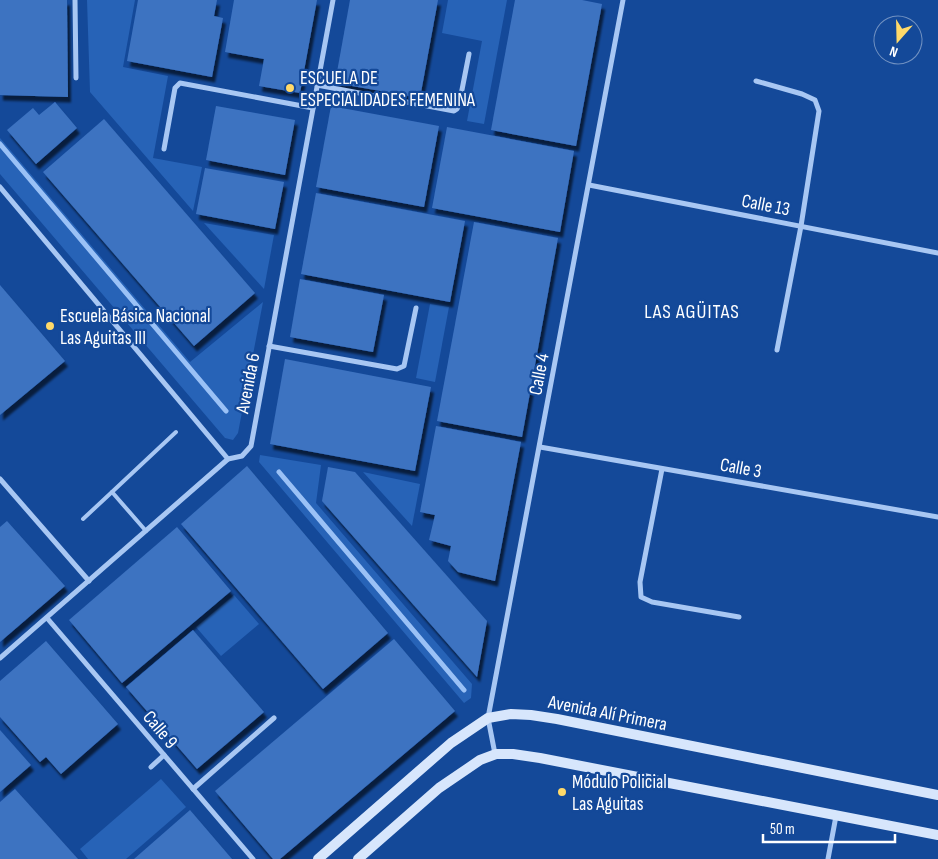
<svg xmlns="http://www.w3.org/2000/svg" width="938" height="859" font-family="'Sofia Sans Condensed',sans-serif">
<defs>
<filter id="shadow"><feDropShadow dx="3" dy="5.5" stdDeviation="1" flood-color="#0009"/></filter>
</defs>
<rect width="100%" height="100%" fill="#144999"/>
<g fill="#2763b7">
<polygon points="87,0 135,0 123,67 168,76 153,158 202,167 193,211 90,92"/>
<polygon points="448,0 507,0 484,124 467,121 482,41 442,33"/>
<polygon points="0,138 190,362 263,302 238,433 233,440 225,438 0,174"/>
<polygon points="204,223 274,235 264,289"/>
<polygon points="430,304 449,307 435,382 416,378"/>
<polygon points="260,455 321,465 316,503 472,684 471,698 464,703 259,462"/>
<polygon points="363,472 420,484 412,526"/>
<polygon points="234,595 259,624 221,656 196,627"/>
<polygon points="161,779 186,807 126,859 88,859 80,849"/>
</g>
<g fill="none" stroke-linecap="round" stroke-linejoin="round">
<g stroke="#9ac1f6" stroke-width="5">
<polyline points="0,144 226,411"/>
<polyline points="279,472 464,690"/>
</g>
</g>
<g fill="#3d73c1" filter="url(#shadow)">
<polygon points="0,0 67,0 68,97 0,95"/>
<polygon points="138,0 217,0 214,16 223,18 212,77 127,61"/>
<polygon points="234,0 317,0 300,93 259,86 264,59 225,52"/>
<polygon points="350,0 438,0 420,98 335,83"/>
<polygon points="515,0 582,0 602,4 576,146 491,130"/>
<polygon points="55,102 77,128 36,164 7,130 33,108 39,115"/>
<polygon points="216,106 295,120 285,175 206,160"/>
<polygon points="331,106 439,126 424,207 316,187"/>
<polygon points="104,119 255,293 194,346 43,172"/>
<polygon points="447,127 574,151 560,232 432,208"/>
<polygon points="205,168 284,182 275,229 196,214"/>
<polygon points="316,193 465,221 450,302 301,274"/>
<polygon points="474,222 558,238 522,437 437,421"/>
<polygon points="300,279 384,295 373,352 290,337"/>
<polygon points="0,285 65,361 0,415"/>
<polygon points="285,359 431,387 415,471 270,444"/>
<polygon points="436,426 521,442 495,581 458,572 448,561 451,546 429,540 435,515 420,512"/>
<polygon points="247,466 388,633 323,689 181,524"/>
<polygon points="328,467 355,472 487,621 477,677 322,501"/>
<polygon points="7,521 65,586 0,642 0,527"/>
<polygon points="177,527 231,591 122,683 69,620"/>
<polygon points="193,630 264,712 197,769 126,687"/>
<polygon points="394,639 455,711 280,859 273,859 215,791"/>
<polygon points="46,641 118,724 61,774 46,757 40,762 0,717 0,681"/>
<polygon points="0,730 31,765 0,792"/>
<polygon points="15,789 78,859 0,859 0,802"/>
<polygon points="190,810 232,859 134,859"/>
</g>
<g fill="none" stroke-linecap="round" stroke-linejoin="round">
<g stroke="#a8c7f3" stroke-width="4">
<polyline points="83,519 112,492"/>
<polyline points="146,531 112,492 176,432"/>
</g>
<g stroke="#a8c7f3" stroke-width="5">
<polyline points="75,0 76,78"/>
<polyline points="756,81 802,94 815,100 819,111 801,226 777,350"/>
<polyline points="317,85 454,111 457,109 459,105 469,54"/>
<polyline points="164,149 175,88 180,83 313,108"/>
<polyline points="589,185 938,253"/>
<polyline points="0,187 228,459"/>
<polyline points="269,346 397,369 404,366 416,308"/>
<polyline points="540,447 938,517"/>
<polyline points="662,469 640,582 641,597 652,602 739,617"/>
<polyline points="0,479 89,581"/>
<polyline points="47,618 253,859"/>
<polyline points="0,658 228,459 242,456 251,446 333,0"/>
<polyline points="495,754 488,718 623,0"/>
<polyline points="151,767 164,755"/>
<polyline points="193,789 274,718"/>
<polyline points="828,859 836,816"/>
</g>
<g stroke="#d7e6fc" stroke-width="10">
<polyline points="318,859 451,743 488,718 511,714 531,715 557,719 938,795"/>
<polyline points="358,859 439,788 480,760 496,754 513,754 540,758 938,835"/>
</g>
</g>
<g fill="#ffd969" stroke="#144999" stroke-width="2">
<circle cx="290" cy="88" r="5"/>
<circle cx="50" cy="326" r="5"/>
<circle cx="562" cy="792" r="5"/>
</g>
<g text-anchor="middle" stroke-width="4.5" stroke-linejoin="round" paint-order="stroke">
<g font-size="19" fill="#fff" stroke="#144999" text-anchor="start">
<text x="300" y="84">ESCUELA DE<tspan x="300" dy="22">ESPECIALIDADES FEMENINA</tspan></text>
<text x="60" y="322">Escuela Básica Nacional<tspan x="60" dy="22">Las Aguitas III</tspan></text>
<text x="572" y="788">Módulo Policial<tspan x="572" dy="22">Las Aguitas</tspan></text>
</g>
<g font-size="19" fill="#fff" stroke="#144999">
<text transform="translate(766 204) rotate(11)" y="7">Calle 13</text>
<text transform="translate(538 374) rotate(-79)" y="7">Calle 4</text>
<text transform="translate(247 383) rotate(-79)" y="7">Avenida 6</text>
<text transform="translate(741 467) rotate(10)" y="7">Calle 3</text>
<text transform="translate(608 712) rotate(11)" y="7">Avenida Alí Primera</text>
<text transform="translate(161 729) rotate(50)" y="7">Calle 9</text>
</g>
<g font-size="20" letter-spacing="1" fill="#fff" stroke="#144999">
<text x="692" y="318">LAS AGÜITAS</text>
</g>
</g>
<g transform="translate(898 40) rotate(200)"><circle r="24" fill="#144999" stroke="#7292c2"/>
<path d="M0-4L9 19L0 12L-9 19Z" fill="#ffd969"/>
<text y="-8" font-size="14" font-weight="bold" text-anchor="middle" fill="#ffffff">N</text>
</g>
<path d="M763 834v8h132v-8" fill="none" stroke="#ffffff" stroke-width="2.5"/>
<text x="770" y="834" font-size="15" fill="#ffffff" stroke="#144999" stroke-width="4" paint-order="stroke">50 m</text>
</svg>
